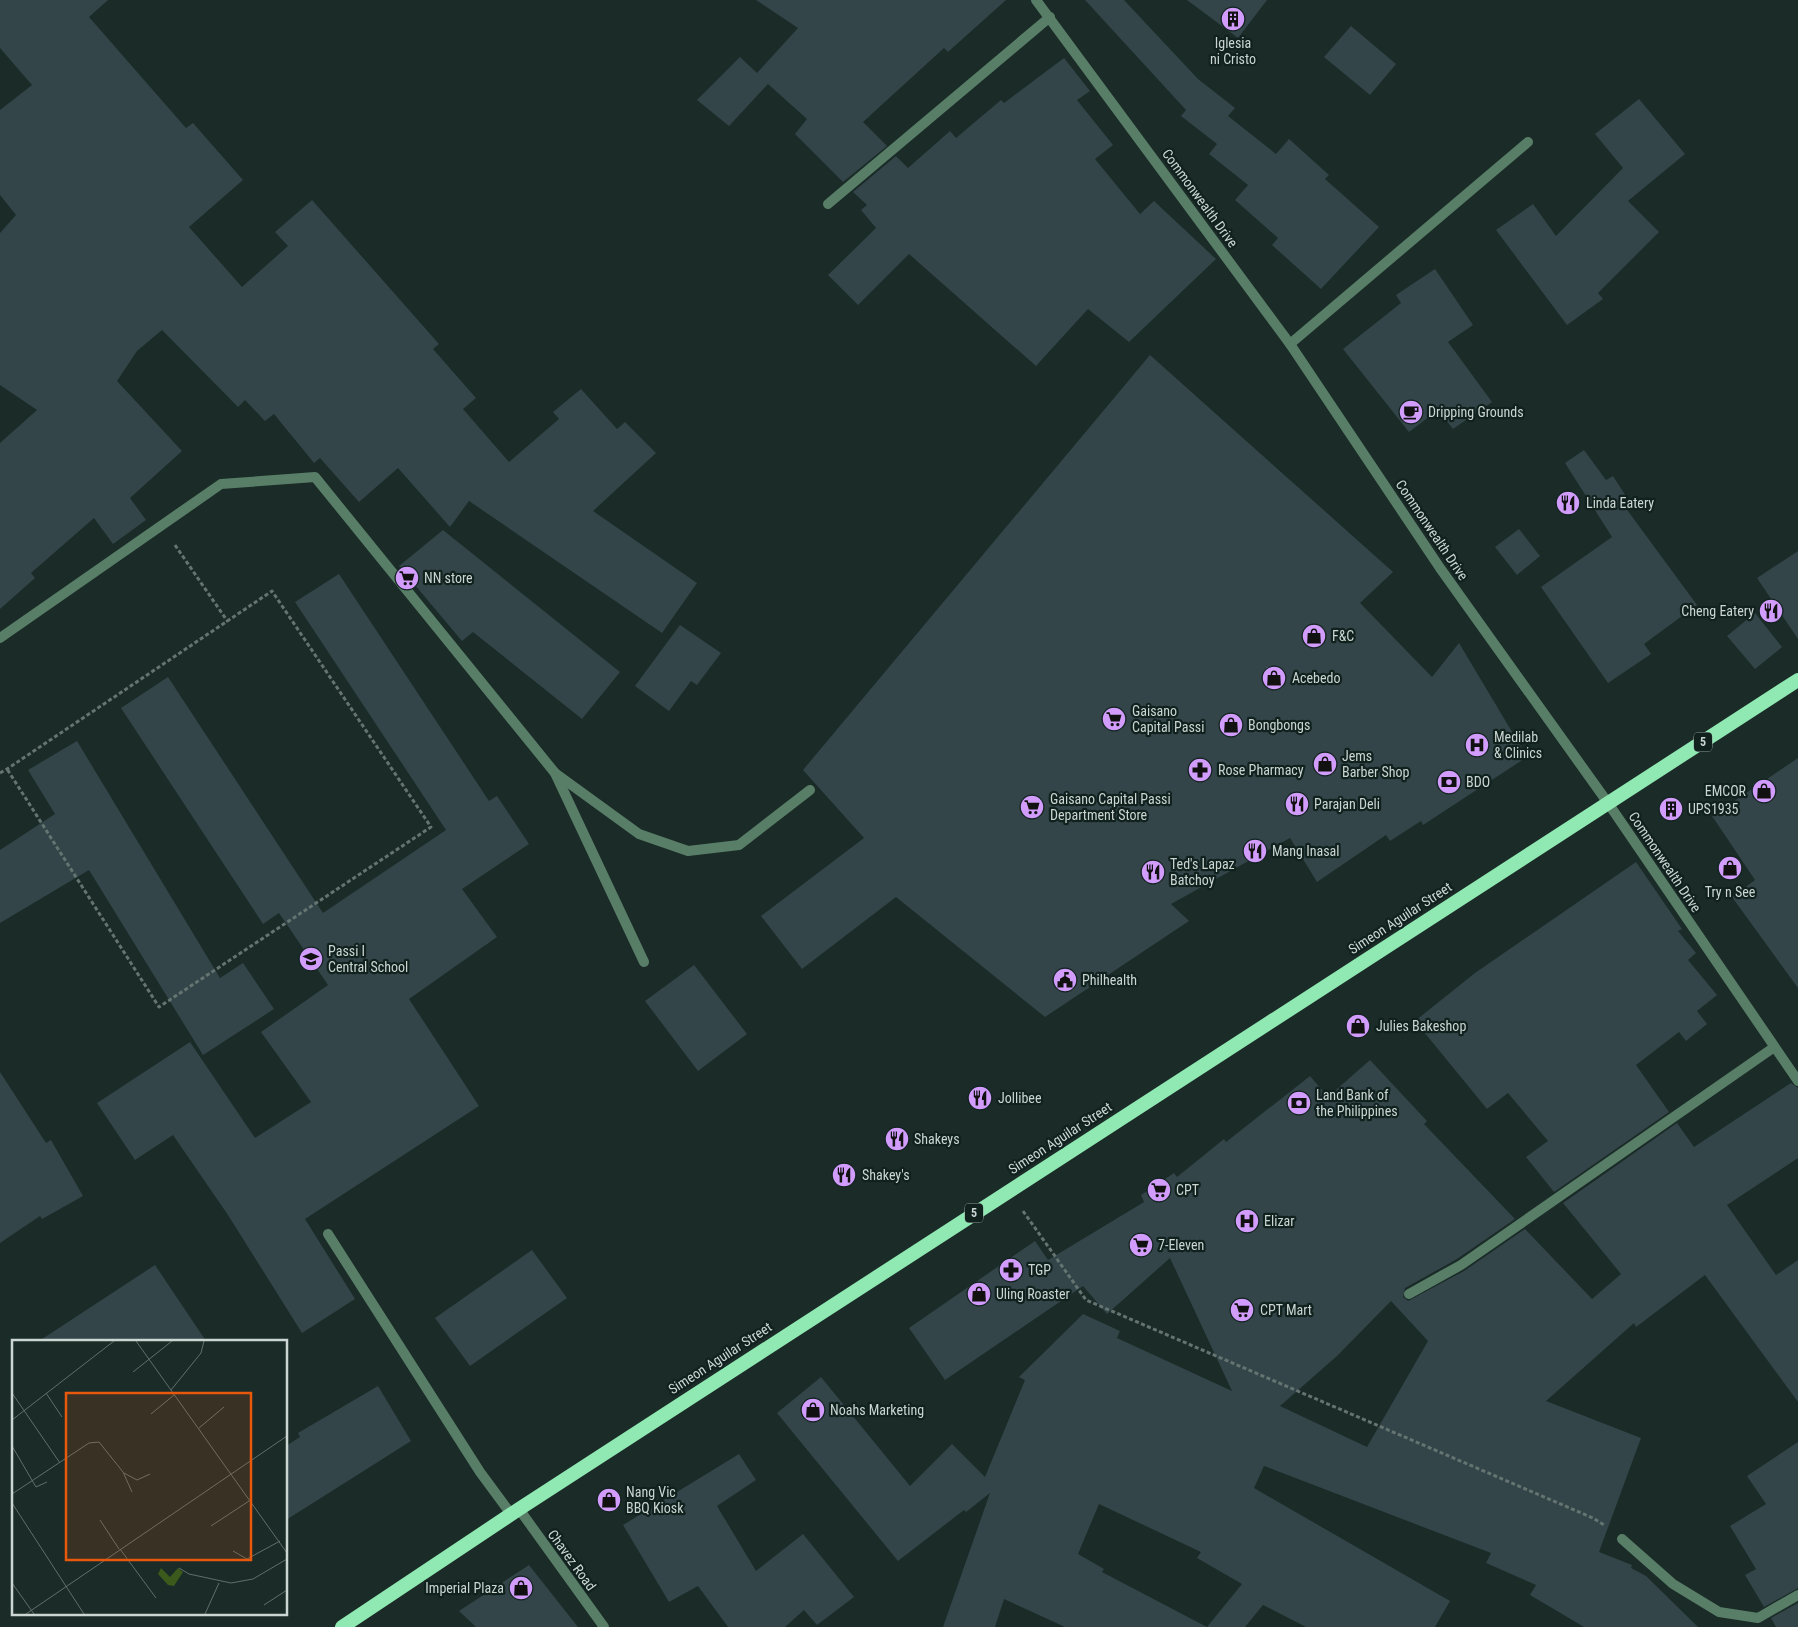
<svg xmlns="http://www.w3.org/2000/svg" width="1798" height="1627" font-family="'Roboto Condensed',sans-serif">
<rect width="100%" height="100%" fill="#1a2b28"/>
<g fill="#334548" fill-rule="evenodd">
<polygon points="0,0 108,0 89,17 186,128 193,123 243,180 189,227 242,287 288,246 275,232 312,200 439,344 433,349 476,398 463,409 509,462 559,419 553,412 581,389 617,429 625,422 656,453 593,511 697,583 662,633 469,501 450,527 398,468 359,502 320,458 314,463 274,414 265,421 245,400 238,407 162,330 137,351 117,381 182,451 130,498 146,520 113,544 94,518 31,573 35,578 0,609 0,443 37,410 0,385 0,233 16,215 0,195 0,110 32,85 0,48"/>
<polygon points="756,0 1006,0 948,52 944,48 863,122 887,146 843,182 795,134 807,119 768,84 729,126 697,100 740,57 757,73 798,28"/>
<polygon points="1085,0 1124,0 1198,79 1235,108 1228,116 1276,154 1289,139 1329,175 1325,179 1379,227 1321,289 1272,245 1278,238 1235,200 1248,185 1209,154 1217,144 1181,116 1186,110"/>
<polygon points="1187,0 1267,0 1238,38"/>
<polygon points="1351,26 1396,64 1370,95 1324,57"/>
<polygon points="1064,58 1090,91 1077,100 1113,145 1095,159 1140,214 1154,201 1216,259 1129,342 1088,309 1036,366 909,254 858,305 828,275 876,228 861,210 867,205 853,192 896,156 908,168 950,131 956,138 1001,100 1004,103"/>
<polygon points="1639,99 1685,154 1628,201 1659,232 1598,293 1603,299 1567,325 1496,230 1533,204 1556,236 1623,168 1595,134"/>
<polygon points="1435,269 1473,325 1448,342 1492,402 1453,429 1438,410 1409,432 1343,349 1401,303 1396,295"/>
<polygon points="1150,355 1393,572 1360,603 1432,677 1459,643 1527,757 1423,825 1421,821 1390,841 1386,835 1317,882 1290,838 1171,904 1189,921 1045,1017 896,897 802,969 761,916 864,838 803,770"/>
<polygon points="1584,450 1606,480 1613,476 1631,504 1625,507 1697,605 1644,644 1651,654 1608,683 1541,587 1612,537 1565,463"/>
<polygon points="1519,529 1540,556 1517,575 1495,547"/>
<polygon points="443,530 620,672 582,719 473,632 462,641 399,566"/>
<polygon points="1798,551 1798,639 1757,578"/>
<polygon points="339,574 489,801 497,796 529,844 462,889 497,937 409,999 479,1106 305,1219 355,1299 302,1333 228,1215 173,1135 135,1160 97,1103 190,1042 255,1138 311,1102 261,1032 328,985 279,913 263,924 121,708 168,677 323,913 446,830 295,602"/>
<polygon points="1755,613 1782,647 1755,669 1727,636"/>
<polygon points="680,625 721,653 697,685 691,681 669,711 635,686"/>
<polygon points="77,741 220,978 243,963 274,1009 203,1055 89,870 0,923 0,850 55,814 28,770"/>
<polygon points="1798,758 1798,988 1732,897 1755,880 1712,816"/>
<polygon points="1636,862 1682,929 1678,931 1696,953 1688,960 1717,995 1697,1011 1707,1024 1686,1041 1679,1032 1636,1065 1669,1112 1554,1192 1526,1157 1548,1141 1508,1093 1487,1109 1415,1021 1475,973"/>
<polygon points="694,965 747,1034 698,1071 645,1001"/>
<path d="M 1370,1060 L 1427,1121 L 1424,1124 L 1515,1219 L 1457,1259 L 1405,1288 L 1403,1297 L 1408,1301 L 1464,1271 L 1525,1229 L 1592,1299 L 1621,1274 L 1563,1203 L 1677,1123 L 1694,1147 L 1791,1083 L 1798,1088 L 1798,1158 L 1727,1205 L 1776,1275 L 1798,1260 L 1798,1402 L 1705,1275 L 1636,1327 L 1634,1323 L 1546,1401 L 1641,1438 L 1599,1552 L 1632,1565 L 1631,1568 L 1646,1576 L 1698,1627 L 1584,1627 L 1530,1595 L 1536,1585 L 1486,1563 L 1491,1553 L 1264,1466 L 1254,1488 L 1450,1601 L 1435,1627 L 1306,1627 L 1263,1605 L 1245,1627 L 1207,1627 L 1242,1584 L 1197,1558 L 1201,1552 L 1099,1504 L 1078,1554 L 1104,1569 L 1102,1572 L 1207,1627 L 1065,1627 L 1004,1599 L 995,1627 L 943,1627 L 990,1493 L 966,1512 L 964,1510 L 898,1561 L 777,1413 L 821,1377 L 910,1486 L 952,1444 L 985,1477 L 1025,1380 L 1019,1377 L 1083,1314 L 1120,1331 L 1117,1338 L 1232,1391 L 1170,1258 L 1107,1314 L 1083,1286 L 945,1380 L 909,1328 L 1035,1241 L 1048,1260 L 1144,1202 L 1141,1195 L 1174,1173 L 1177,1177 L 1224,1139 L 1226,1142 L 1310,1076 L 1328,1097 ZM 1391,1301 L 1428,1341 L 1367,1447 L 1280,1406 L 1337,1356 Z"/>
<polygon points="0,1072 46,1143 51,1140 83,1196 42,1219 40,1216 0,1243"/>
<polygon points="532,1250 567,1298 470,1366 435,1318"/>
<polygon points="155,1265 206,1341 39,1341"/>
<polygon points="378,1386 411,1441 286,1520 286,1446 300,1437 298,1433"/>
<polygon points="1798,1442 1798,1588 1764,1607 1745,1575 1756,1569 1730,1526 1766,1504 1747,1476"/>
<polygon points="739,1454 756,1480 717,1506 756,1571 803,1534 854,1597 817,1625 804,1610 785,1627 728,1627 698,1586 669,1602 623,1525"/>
<polygon points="529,1565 578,1627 476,1627 459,1611"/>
<polygon points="1798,1603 1798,1627 1776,1627 1771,1618"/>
</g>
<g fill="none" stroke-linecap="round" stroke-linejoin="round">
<g stroke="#657471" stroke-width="3" stroke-dasharray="4 2.5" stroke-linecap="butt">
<polyline points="175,545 228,622"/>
<polyline points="0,773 7,769 272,591 431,827 159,1007 7,769"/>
<polyline points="1023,1211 1086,1300 1593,1518 1604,1525"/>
</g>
<g stroke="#597e67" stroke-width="10">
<polyline points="555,773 639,834 688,851 739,845 810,790"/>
<polyline points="328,1234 480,1472 511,1514"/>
</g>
<g stroke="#597e67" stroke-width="10">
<polyline points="828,204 1050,17"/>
<polyline points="1290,344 1528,142"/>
<polyline points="0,638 221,484 315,477 555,773 644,962"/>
<polyline points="1409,1294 1461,1265 1773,1048"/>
<polyline points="519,1509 604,1627"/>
<polyline points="1622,1539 1673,1584 1719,1612 1758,1618 1798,1595"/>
</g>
<polyline stroke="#597e67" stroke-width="10" points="1036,0 1290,344 1440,568 1608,803 1798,1081"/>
<polyline stroke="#90e8b2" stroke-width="14" points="342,1627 519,1509 1798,680"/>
</g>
<defs>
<g id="building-disc" transform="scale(1.25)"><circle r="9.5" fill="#d29cfd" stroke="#10211e"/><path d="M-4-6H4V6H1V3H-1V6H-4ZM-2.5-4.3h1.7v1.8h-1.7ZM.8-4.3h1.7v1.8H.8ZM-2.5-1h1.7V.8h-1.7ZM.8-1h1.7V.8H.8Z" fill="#111"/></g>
<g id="cafe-disc" transform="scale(1.25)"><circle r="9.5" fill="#d29cfd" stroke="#10211e"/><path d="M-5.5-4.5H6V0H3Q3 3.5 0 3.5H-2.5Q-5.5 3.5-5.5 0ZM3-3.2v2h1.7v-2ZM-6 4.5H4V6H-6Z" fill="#111"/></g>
<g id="restaurant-disc" transform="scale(1.25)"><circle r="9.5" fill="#d29cfd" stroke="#10211e"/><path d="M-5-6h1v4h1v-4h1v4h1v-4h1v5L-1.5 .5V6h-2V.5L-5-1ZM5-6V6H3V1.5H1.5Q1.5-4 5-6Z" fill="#111"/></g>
<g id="supermarket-disc" transform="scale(1.25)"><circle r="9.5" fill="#d29cfd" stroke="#10211e"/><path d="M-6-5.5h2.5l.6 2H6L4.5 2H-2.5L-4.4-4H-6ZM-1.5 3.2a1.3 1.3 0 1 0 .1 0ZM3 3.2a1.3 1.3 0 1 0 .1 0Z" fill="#111"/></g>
<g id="shop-disc" transform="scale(1.25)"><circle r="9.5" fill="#d29cfd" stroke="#10211e"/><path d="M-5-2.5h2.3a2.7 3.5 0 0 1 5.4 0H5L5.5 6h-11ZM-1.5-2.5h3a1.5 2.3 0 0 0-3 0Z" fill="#111"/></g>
<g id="hospital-disc" transform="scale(1.25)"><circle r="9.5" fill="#d29cfd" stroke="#10211e"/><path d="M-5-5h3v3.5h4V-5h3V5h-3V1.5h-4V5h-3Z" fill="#111"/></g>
<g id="pharmacy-disc" transform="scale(1.25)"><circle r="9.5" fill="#d29cfd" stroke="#10211e"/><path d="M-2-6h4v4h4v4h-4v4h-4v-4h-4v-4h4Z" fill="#111"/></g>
<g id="bank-disc" transform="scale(1.25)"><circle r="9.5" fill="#d29cfd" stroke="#10211e"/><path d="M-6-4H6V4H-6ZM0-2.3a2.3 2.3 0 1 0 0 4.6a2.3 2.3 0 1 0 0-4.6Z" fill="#111"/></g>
<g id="school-disc" transform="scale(1.25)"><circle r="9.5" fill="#d29cfd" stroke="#10211e"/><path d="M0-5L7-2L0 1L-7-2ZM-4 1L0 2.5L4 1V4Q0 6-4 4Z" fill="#111"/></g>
<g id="civic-disc" transform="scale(1.25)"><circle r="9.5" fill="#d29cfd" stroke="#10211e"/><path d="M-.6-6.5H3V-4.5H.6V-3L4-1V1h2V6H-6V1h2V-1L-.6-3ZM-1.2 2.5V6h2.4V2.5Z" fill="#111"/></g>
</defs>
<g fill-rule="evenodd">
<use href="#building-disc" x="1233" y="19"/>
<use href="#cafe-disc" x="1411" y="412"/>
<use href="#restaurant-disc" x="1568" y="503"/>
<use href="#supermarket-disc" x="407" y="578"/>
<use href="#restaurant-disc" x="1771" y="611"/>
<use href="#shop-disc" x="1314" y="636"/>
<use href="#shop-disc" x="1274" y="678"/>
<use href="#supermarket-disc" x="1114" y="719"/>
<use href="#shop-disc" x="1231" y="725"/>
<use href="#hospital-disc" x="1477" y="745"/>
<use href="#shop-disc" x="1325" y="764"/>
<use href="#pharmacy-disc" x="1200" y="770"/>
<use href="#bank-disc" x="1449" y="782"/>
<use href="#shop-disc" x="1764" y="791"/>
<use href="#restaurant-disc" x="1297" y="804"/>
<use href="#supermarket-disc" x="1032" y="807"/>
<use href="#building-disc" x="1671" y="809"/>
<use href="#restaurant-disc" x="1255" y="851"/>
<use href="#shop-disc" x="1730" y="868"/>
<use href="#restaurant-disc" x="1153" y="872"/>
<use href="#school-disc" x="311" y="959"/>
<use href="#civic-disc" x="1065" y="980"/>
<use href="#shop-disc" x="1358" y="1026"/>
<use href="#restaurant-disc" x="980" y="1098"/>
<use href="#bank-disc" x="1299" y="1103"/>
<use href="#restaurant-disc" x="897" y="1139"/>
<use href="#restaurant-disc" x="844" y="1175"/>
<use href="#supermarket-disc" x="1159" y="1190"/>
<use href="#hospital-disc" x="1247" y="1221"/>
<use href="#supermarket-disc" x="1141" y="1245"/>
<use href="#pharmacy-disc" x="1011" y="1270"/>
<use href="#shop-disc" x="979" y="1294"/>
<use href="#supermarket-disc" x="1242" y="1310"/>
<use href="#shop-disc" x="813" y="1410"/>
<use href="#shop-disc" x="609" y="1500"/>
<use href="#shop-disc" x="521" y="1588"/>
</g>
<g text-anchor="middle" stroke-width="4.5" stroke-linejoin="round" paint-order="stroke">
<g fill="#10211e" stroke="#93a09d" stroke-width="1">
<rect x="1694" y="732.5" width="18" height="19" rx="4"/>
<rect x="965" y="1203.5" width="18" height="19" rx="4"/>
</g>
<g font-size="12" font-weight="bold" fill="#cbd6d3">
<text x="1703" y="746">5</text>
<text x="974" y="1217">5</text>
</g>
<g font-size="14" fill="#cbd6d3" stroke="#10211e" text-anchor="start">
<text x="1233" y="48" text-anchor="middle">Iglesia<tspan x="1233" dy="16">ni Cristo</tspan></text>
<text x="1428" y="417">Dripping Grounds</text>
<text x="1586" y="508">Linda Eatery</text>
<text x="424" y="583">NN store</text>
<text x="1754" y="616" text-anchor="end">Cheng Eatery</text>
<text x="1332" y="641">F&amp;C</text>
<text x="1292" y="683">Acebedo</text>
<text x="1132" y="716">Gaisano<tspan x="1132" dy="16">Capital Passi</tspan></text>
<text x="1248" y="730">Bongbongs</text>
<text x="1494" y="742">Medilab<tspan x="1494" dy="16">&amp; Clinics</tspan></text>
<text x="1342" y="761">Jems<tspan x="1342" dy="16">Barber Shop</tspan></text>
<text x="1218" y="775">Rose Pharmacy</text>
<text x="1466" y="787">BDO</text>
<text x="1746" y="796" text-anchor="end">EMCOR</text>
<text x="1050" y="804">Gaisano Capital Passi<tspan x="1050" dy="16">Department Store</tspan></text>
<text x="1314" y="809">Parajan Deli</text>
<text x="1688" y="814">UPS1935</text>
<text x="1272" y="856">Mang Inasal</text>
<text x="1170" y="869">Ted's Lapaz<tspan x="1170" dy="16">Batchoy</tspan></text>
<text x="1730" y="897" text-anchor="middle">Try n See</text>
<text x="328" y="956">Passi I<tspan x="328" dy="16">Central School</tspan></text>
<text x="1082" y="985">Philhealth</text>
<text x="1376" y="1031">Julies Bakeshop</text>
<text x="1316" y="1100">Land Bank of<tspan x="1316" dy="16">the Philippines</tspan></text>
<text x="998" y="1103">Jollibee</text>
<text x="914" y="1144">Shakeys</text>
<text x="862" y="1180">Shakey's</text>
<text x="1176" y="1195">CPT</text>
<text x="1264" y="1226">Elizar</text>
<text x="1158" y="1250">7-Eleven</text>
<text x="1028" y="1275">TGP</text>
<text x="996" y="1299">Uling Roaster</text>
<text x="1260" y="1315">CPT Mart</text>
<text x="830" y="1415">Noahs Marketing</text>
<text x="626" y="1497">Nang Vic<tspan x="626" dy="16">BBQ Kiosk</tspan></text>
<text x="504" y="1593" text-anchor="end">Imperial Plaza</text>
</g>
<g font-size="14" fill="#cbd6d3" stroke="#10211e">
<text transform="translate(1200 198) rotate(54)" y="5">Commonwealth Drive</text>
<text transform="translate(1432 530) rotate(56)" y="5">Commonwealth Drive</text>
<text transform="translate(1665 862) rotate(56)" y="5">Commonwealth Drive</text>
<text transform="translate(1400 918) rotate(-33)" y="5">Simeon Aguilar Street</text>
<text transform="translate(1060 1138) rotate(-33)" y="5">Simeon Aguilar Street</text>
<text transform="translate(720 1358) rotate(-33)" y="5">Simeon Aguilar Street</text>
<text transform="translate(572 1560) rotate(54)" y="5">Chavez Road</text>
</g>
</g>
<g transform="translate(12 1340)">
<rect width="275" height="275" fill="#1a2b28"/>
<path d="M 149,228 L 158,237 L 166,228 L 171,232 L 162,246 L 156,245 L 146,234 Z" fill="#3c5a1b"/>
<path fill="none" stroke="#616f6c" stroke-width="1" d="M 124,1 L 275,213M 121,32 L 160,1M 159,50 L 189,13 L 192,1M 0,53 L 48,123M 34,53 L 50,77M 139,74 L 162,55M 0,80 L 102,1M 187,88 L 212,67M 0,106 L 24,147 L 35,142M 112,133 L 125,140 L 138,134M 0,154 L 77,103 L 87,102 L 111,132 L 120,152M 0,163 L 72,274M 88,180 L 107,209M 199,186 L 237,161M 108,209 L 144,258M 221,211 L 235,219 L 268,201M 167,228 L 177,234 L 219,243 L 241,239 L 275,219M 0,243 L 22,274M 252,265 L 275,250M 14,274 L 275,96M 193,274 L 207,243"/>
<path fill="#e8590c" fill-opacity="0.15" stroke="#e8590c" stroke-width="2.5" d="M 54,53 L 239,53 L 239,220 L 54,220 Z"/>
<rect width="275" height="275" fill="none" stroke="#cbd6d3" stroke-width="2.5"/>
</g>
</svg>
